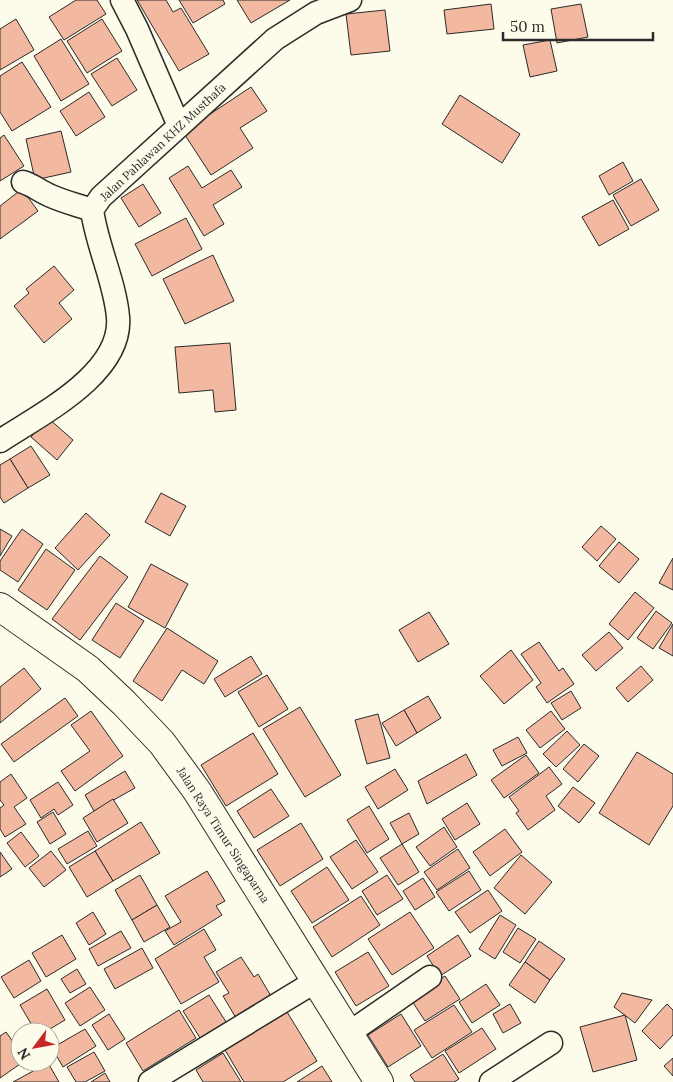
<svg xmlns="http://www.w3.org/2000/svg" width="673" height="1082" font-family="Lora,serif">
<rect width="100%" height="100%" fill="#fdfbea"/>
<g fill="#f2b8a0" stroke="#2b2b2b">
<polygon points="76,0 97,0 106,14 64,40 49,17"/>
<polygon points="137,0 166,0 173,12 181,8 209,54 179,71"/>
<polygon points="179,0 223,0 225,4 193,23"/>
<polygon points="237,0 290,0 251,23"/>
<polygon points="491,4 494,29 447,34 444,10"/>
<polygon points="581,4 588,37 557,43 551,9"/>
<polygon points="385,10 390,51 351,55 346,14"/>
<polygon points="16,19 34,50 0,70 0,29"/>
<polygon points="102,19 122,51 87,73 67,41"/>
<polygon points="61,39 89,84 61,101 34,56"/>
<polygon points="550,40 557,71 530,77 523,45"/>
<polygon points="117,58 137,90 112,106 91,74"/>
<polygon points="22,62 51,107 12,131 0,112 0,76"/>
<polygon points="251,87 267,111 240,128 253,148 211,175 183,132"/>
<polygon points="89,92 105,117 76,136 60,111"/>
<polygon points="460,95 520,134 502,163 442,124"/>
<polygon points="61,131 71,172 35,180 26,139"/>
<polygon points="4,135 24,166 0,181 0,138"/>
<polygon points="623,162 633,181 609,195 599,176"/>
<polygon points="188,166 202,188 231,170 242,187 213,205 224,224 204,236 169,178"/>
<polygon points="641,179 659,210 631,226 613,195"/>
<polygon points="143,184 161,213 139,227 121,198"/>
<polygon points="22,189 38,211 0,239 0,206"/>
<polygon points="613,200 629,229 599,246 582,217"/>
<polygon points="186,218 202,249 152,276 135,244"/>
<polygon points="213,255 234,301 185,324 163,279"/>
<polygon points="54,266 74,290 59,303 72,319 44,343 14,306 29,293 26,289"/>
<polygon points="230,343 236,410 215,412 213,390 179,393 175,347"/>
<polygon points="48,418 73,440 57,460 31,437"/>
<polygon points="31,446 50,475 28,488 10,459"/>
<polygon points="10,459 28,488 4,503 0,497 0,465"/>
<polygon points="161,493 186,506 170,536 145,522"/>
<polygon points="86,513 110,535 78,570 55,548"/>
<polygon points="601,526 616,539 597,561 582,547"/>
<polygon points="0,529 12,536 0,556"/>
<polygon points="22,529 43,544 18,582 0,570 0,561"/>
<polygon points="619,542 639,559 619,583 599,566"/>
<polygon points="46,549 75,570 47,610 18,590"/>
<polygon points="100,556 128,577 80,640 52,619"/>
<polygon points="673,558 673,590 659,583"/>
<polygon points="151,564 188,584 165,628 128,607"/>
<polygon points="635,592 654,608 628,640 609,624"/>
<polygon points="116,603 144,621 120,658 92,640"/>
<polygon points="656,611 672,623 653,649 637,638"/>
<polygon points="429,612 449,644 418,662 399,630"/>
<polygon points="673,624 673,656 659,648"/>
<polygon points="167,628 218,661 204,684 182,670 162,701 133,681"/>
<polygon points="609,632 623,648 596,671 582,655"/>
<polygon points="539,642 559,671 563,668 574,684 547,703 536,687 541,683 521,654"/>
<polygon points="511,650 533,680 504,704 480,676"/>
<polygon points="251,656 262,674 225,697 214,679"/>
<polygon points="641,666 653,680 628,702 616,688"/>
<polygon points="24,668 41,689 0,723 0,687"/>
<polygon points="267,675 288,709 259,727 238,692"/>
<polygon points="571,691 581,708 562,720 551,703"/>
<polygon points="428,696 441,718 417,733 404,710"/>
<polygon points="65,698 78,716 14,762 1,744"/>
<polygon points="300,707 341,775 305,797 263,729"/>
<polygon points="404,710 417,733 396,746 382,723"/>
<polygon points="91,711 123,756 75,791 61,771 90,751 71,725"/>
<polygon points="551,711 565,729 540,748 526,730"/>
<polygon points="378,714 390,758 367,764 355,720"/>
<polygon points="567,731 580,745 556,767 543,754"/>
<polygon points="253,733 278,774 226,806 201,765"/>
<polygon points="518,737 527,753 502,766 493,750"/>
<polygon points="584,744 599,756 578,782 563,769"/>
<polygon points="637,752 673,774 673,806 649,845 599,813"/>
<polygon points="466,754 477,775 427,804 418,781"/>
<polygon points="526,755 539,773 504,798 491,780"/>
<polygon points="549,767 562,784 546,796 555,810 528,830 516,813 519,811 509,797"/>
<polygon points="395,769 408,790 378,809 365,787"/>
<polygon points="125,771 135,788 94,811 85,795"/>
<polygon points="11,774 27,798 14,807 26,824 5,837 0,829 0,808 4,805 0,800 0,782"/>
<polygon points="58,782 73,805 58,815 54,809 41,818 30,800"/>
<polygon points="573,787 595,803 579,823 558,806"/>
<polygon points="271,789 289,816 254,838 237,811"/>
<polygon points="113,799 128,823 97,842 83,818"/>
<polygon points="467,803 480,824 455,840 442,819"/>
<polygon points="369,806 389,839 367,853 347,820"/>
<polygon points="53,812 66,834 50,844 37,822"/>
<polygon points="409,813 419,834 402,844 390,823"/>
<polygon points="141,822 160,853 113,881 95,851"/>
<polygon points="301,823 323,859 280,886 257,850"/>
<polygon points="444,827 457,847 430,866 416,847"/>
<polygon points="505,829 522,852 490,876 473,852"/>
<polygon points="88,831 97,846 67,864 58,849"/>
<polygon points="21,832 39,856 25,867 7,843"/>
<polygon points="356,840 378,872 352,889 330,857"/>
<polygon points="402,844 419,872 398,885 380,858"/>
<polygon points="458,849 470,868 437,890 424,872"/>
<polygon points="51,851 66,870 44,887 29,868"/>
<polygon points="95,851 113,881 87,897 69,867"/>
<polygon points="0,852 12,869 0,877"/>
<polygon points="521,855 552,882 525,914 494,888"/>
<polygon points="327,867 349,900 312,923 291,891"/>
<polygon points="207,871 225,901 216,906 222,915 174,945 165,931 181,922 165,896"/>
<polygon points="469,871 481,890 449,911 436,892"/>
<polygon points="140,875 157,905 132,920 115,890"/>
<polygon points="387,875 403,899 377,915 362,891"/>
<polygon points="423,878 435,897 415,910 403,891"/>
<polygon points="488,890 502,911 470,933 455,912"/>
<polygon points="361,896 380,925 332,957 313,927"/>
<polygon points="157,905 170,927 144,942 132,920"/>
<polygon points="93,912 106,934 89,945 76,923"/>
<polygon points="410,912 434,948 392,975 368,939"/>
<polygon points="500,915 516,925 495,959 479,949"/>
<polygon points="518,928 536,939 520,963 503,952"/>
<polygon points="204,929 216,950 204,957 219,982 181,1004 155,959"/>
<polygon points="121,931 131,948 98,966 89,949"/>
<polygon points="62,935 76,959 46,977 32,953"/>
<polygon points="458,935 471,956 440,976 427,956"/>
<polygon points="539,941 565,959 550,980 525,962"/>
<polygon points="142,948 153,968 115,989 104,969"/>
<polygon points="368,952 389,986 356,1006 335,972"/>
<polygon points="241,957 254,977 258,974 271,996 236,1018 223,996 229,993 216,972"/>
<polygon points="29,960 41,981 14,998 1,977"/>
<polygon points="525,962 550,980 535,1003 509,985"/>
<polygon points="77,969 86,984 70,993 61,979"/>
<polygon points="445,976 460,999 425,1021 410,998"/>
<polygon points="486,984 500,1005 472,1023 459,1002"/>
<polygon points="90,987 105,1010 80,1026 65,1003"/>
<polygon points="47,989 65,1020 45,1032 36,1032 20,1005"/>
<polygon points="622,993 652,1000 635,1023 614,1007"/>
<polygon points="209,995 228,1025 202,1041 183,1011"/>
<polygon points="510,1004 521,1023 503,1033 493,1014"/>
<polygon points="667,1004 673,1010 673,1035 660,1049 642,1031"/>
<polygon points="454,1005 472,1032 432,1058 414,1030"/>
<polygon points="284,1007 317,1061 283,1082 244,1082 222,1045"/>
<polygon points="179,1010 196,1038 143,1071 126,1043"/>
<polygon points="109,1014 125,1039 108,1050 92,1025"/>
<polygon points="401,1014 421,1046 388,1067 368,1035"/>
<polygon points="625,1015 637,1060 593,1072 580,1027"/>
<polygon points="482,1028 496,1049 459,1073 445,1051"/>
<polygon points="85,1029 96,1046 63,1067 52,1048"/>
<polygon points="6,1032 20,1052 20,1062 23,1062 0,1078 0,1036"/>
<polygon points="94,1052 105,1071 85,1082 76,1082 67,1067"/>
<polygon points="223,1053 241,1082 203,1082 196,1070"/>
<polygon points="443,1054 459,1079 454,1082 415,1082 410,1075"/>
<polygon points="673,1058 673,1076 664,1066"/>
<polygon points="48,1063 59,1082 13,1082"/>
<polygon points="322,1066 332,1082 297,1082"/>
<polygon points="105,1073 110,1082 91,1082"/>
</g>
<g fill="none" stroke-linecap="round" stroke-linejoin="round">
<g stroke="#2b2b2b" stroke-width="25">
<g id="minor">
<polyline points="122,0 137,29 179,126"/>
<path d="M 23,182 C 33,185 41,192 51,196 C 64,202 78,205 92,210"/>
<path d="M 0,441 C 39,415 123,374 118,317 C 115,282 97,246 92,210 L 101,197 L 275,39 L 316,13 L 350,0"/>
<polyline points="349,1033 430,977"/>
<polyline points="150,1082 316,981"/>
<polyline points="491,1082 551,1043"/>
</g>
</g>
<g stroke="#2b2b2b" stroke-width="30">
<polyline id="major" points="0,607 88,669 124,703 162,743 197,791 379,1082"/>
</g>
<use href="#minor" stroke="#fdfbea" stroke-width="22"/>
<use href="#major" stroke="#fdfbea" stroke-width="28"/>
</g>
<g text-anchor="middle" stroke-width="4" stroke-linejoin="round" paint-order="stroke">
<g font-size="12" fill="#2b2b2b" stroke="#fdfbea">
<text transform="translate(163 142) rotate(-43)" y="4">Jalan Pahlawan KHZ Musthafa</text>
<text transform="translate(223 835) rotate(57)" y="4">Jalan Raya Timur Singaparna</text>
</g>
</g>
<g transform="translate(35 1047) rotate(238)"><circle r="24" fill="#fdfbea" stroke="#a9a89e"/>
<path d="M0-4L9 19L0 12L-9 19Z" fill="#c62828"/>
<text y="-8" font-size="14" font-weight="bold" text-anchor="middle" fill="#2b2b2b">N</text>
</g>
<path d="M503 32v8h150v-8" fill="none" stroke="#2b2b2b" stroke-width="2.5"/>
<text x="510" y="32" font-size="15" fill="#2b2b2b" stroke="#fdfbea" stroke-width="4" paint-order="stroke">50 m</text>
</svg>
